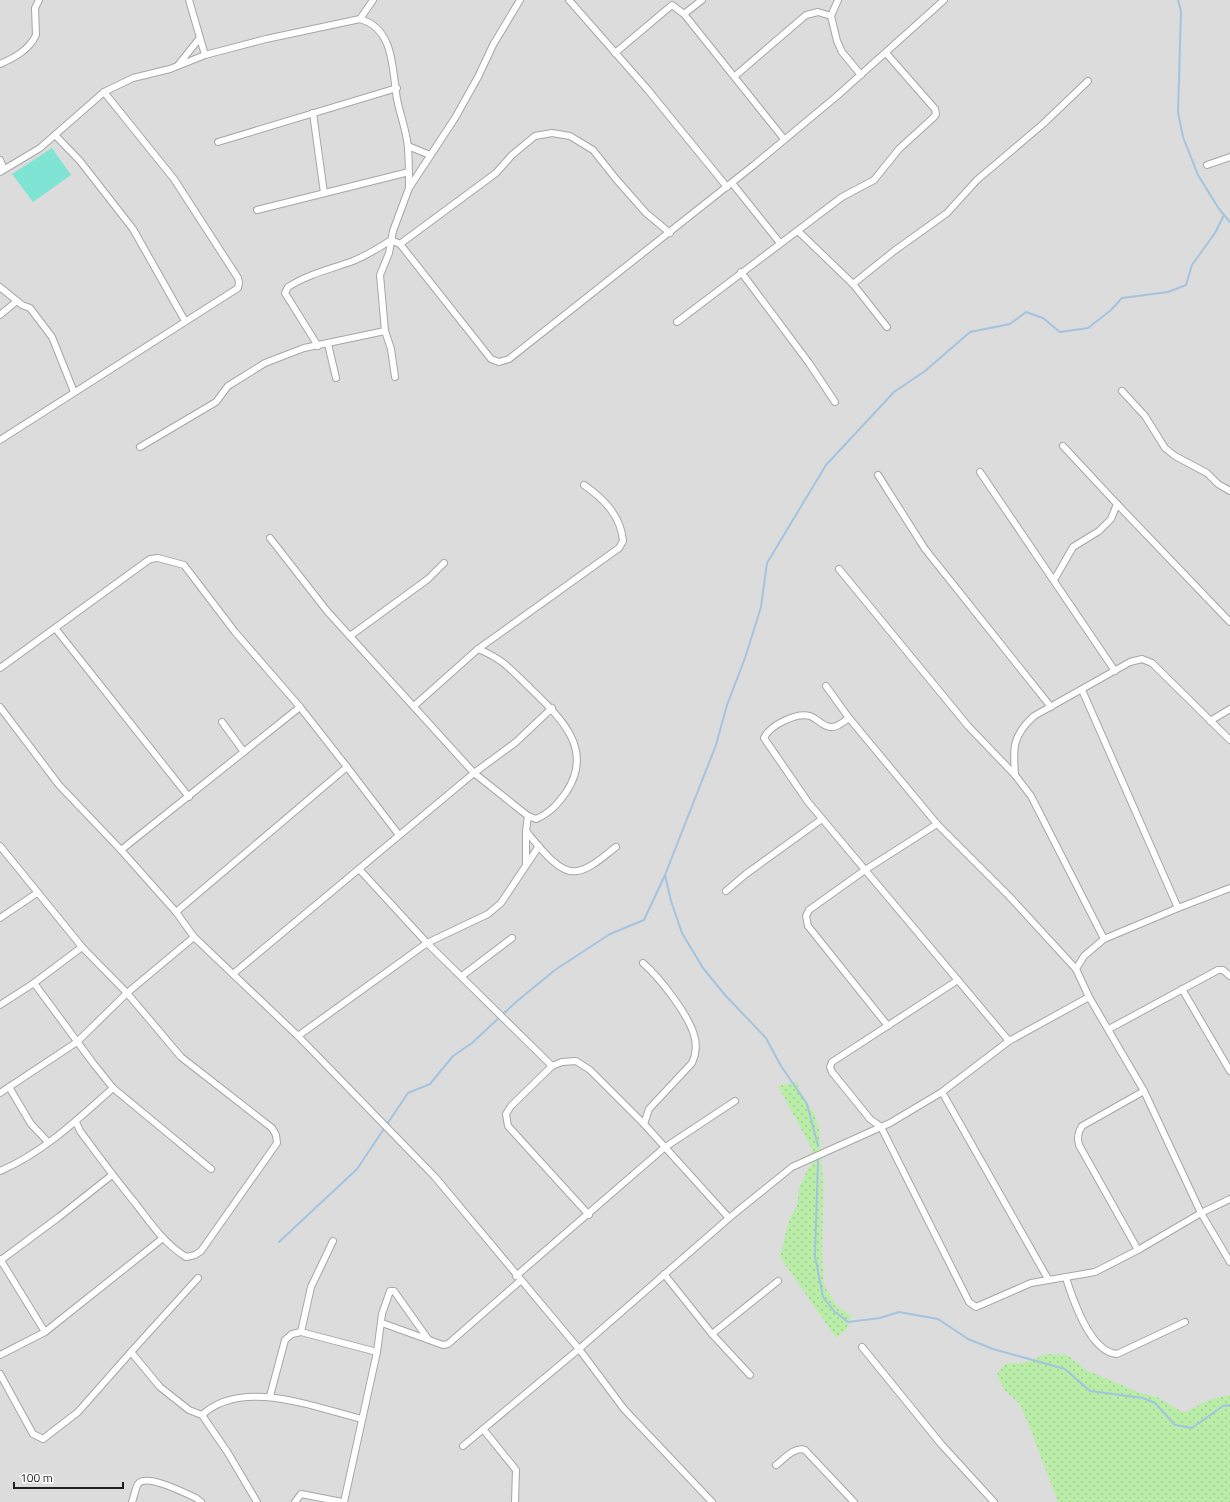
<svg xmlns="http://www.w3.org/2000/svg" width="1230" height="1502" font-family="'Titillium Web',sans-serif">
<defs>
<pattern id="grass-dots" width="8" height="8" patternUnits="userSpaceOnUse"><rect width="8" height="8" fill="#baeda8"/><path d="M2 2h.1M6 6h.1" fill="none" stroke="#9fcb90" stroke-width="1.8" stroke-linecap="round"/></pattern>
</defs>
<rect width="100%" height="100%" fill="#f0efe5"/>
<rect fill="#dddcdc" x="0" y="0" width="1230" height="1502"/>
<g fill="url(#grass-dots)">
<polygon points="798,1082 798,1088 815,1115 819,1129 823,1184 822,1257 824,1285 836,1305 851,1316 846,1330 836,1338 780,1257 789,1220 797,1206 799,1189 806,1172 812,1164 812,1149 778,1086"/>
<polygon points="1047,1354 1067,1355 1086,1370 1140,1393 1157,1397 1184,1413 1209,1400 1230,1395 1230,1502 1058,1502 1028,1423 1019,1403 1004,1390 997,1374 1005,1364 1024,1363"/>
</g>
<polygon fill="#7fe4d4" points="52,148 71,175 33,202 12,174"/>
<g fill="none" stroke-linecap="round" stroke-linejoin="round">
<g stroke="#a3c4e0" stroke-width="2">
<polyline points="1178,0 1181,11 1178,112 1183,137 1198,175 1219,209 1230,222"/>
<polyline points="665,875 671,901 682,933 703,968 725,995 766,1038 781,1066 807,1104 818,1146"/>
<polyline points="818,1158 815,1256 823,1297 834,1311 848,1322 880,1318 899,1312 938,1319 968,1339 993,1349 1065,1369 1090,1391 1143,1398 1155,1403 1175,1425 1192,1428 1223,1406 1230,1405"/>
<polyline points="279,1242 357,1169 408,1093 430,1084 453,1056 472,1043 516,1002 555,970 610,934 644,920 665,875 716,745 727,705 745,658 761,607 767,563 826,465 894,392 925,371 970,332 1010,324 1026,312 1043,318 1060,332 1088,328 1111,310 1122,298 1168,292 1186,285 1192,265 1215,233 1224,215"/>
</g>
<g stroke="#a6a6a6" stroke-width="8">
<g id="street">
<polyline points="189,0 205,55"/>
<polyline points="569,0 648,90 727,187"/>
<polyline points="838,0 831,16 837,41 842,52 861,75"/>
<polyline points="684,14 702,0"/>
<polyline points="360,19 373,0"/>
<polyline points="615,53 672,5 684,14 784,139"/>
<path d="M 0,64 C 14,58 29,50 36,35 L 35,8 L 39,0"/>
<polyline points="179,64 199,39"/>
<polyline points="735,76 806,15 818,12 831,16"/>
<polyline points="313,113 324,193"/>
<polyline points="55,135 80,161 133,229 185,321"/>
<polyline points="218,142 397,88"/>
<polyline points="408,146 430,155"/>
<polyline points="0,160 4,169"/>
<polyline points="1207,165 1230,157"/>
<path d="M 0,172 L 40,148 L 104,92 L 133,78 L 170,69 L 205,55 L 266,39 L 360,19 C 395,29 392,70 397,99 C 400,115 407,132 408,148 C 409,161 409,175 409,188"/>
<polyline points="732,183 780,243"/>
<polyline points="257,210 409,172"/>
<polyline points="798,231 853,284 887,327"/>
<polyline points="400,244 496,173 512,155 535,136 552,133 570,136 593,150 616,179 646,213 670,233"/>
<polyline points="741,272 809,363 835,402"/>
<polyline points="853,284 894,251 947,213 977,180 1043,124 1088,81"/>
<polyline points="0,287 22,305 30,308 52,337 74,392"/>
<polyline points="0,315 17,301"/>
<polyline points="677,322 842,197 874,180 899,149 934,117 936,114 935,109 886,53"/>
<polyline points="328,344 336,378"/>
<path d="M 318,346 L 285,293 L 288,287 C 308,274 331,269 353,261 C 367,255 379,248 391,240 L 400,244 L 491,359 L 499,362 L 509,359 L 754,165 L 837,96 L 944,0"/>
<polyline points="395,377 391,349 385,331 380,275 389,253 393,231 409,188 455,118 478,77 493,45 520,0"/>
<polyline points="1122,391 1145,416 1165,448 1175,456 1207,473 1218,484 1230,491"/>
<polyline points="0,440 238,288 239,283 238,278 174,179 104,92"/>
<polyline points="1063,446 1117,504 1230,622"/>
<polyline points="140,447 216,402 228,386 265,363 304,348 385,331"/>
<polyline points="980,472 1115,671"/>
<polyline points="878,475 925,549 1051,707"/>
<path d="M 270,538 L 327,611 L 474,773 L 528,816 L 526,831 C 537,844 559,875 577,871 C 591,869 605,855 616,847"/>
<polyline points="839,569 968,726 1015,775 1031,796 1104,939"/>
<polyline points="1054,580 1073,547 1099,531 1111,519 1117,504"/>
<polyline points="55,628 189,797"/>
<polyline points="350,636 428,579 444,563"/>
<path d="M 478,649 C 503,659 510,669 529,687 C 558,716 595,747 567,791 C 558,804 550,813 536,819 L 528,816"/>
<polyline points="0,668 150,559 158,558 184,565 235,632 300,707 347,767 399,835"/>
<polyline points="826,686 849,718 937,824 1009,896 1076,969 1089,997 1144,1091 1201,1213 1230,1262"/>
<path d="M 414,706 L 478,649 L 619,548 L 623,541 C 621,516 604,499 584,485"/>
<polyline points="0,707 59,785 121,850 176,912 194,937 298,1036 435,1177 579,1349 624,1409 712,1502"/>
<path d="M 849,718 C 843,722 837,728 830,727 C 822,726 818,719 810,716 C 797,712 770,725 764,738 L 808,802 L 1009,1041"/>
<polyline points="1210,721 1230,709"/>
<polyline points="222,722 244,752"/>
<path d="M 1015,775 C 1013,748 1012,736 1034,716 L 1130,662 L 1142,659 L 1152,663 L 1230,740"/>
<polyline points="526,831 526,863"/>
<path d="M 0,846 L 82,947 L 127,993 L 181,1057 L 272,1128 L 276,1135 L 277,1143 L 201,1251 L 195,1255 L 186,1257 C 165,1244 151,1224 136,1204 C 116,1180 98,1155 80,1131 L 76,1122"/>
<polyline points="121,850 300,707"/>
<polyline points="359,869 427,943 552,1066"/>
<polyline points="726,891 746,874 822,819"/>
<polyline points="1178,908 1230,888"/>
<polyline points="176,912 347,767"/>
<polyline points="0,918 37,893"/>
<path d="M 643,963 C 660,978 688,1014 694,1035 C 697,1044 696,1055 692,1063 L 649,1109 L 644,1124"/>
<polyline points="1076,969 1084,956 1104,939 1178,908 1082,690"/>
<polyline points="233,974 474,773 516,742 552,708"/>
<polyline points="462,976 512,938"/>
<polyline points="958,980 832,1062 830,1067 832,1072 870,1119 881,1127 890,1123 942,1092 1009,1041 1089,997"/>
<polyline points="34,983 93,1063 113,1088 211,1169"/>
<polyline points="1182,989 1230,1071"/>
<polyline points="0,1005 34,983 82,947"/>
<polyline points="888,1026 808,926 806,916 809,910 865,870 937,824"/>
<polyline points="1109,1029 1218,970 1223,970 1230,976"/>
<polyline points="298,1036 427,943 488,914 501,903 539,846"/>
<polyline points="9,1087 31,1124 48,1142"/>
<polyline points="942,1092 1048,1279"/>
<polyline points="0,1093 77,1042 127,993 194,937"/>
<path d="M 0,1171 C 44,1152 78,1119 113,1088"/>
<polyline points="589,1215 508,1126 506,1114 511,1106 552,1066 562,1062 576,1061 590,1070 644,1124 729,1218"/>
<path d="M 1138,1250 L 1079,1145 C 1077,1138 1078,1132 1082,1126 L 1144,1091"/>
<polyline points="0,1259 45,1332"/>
<polyline points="1,1260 59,1217 112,1175"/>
<polyline points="664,1274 712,1334 750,1375"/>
<polyline points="516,1276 664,1148 735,1101"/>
<path d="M 1066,1278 C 1073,1300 1090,1352 1117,1354 L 1185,1322"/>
<polyline points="382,1323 443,1345 448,1344 520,1281"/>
<polyline points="301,1332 311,1287 333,1241"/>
<polyline points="712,1334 778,1281"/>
<polyline points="862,1347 941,1444 994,1502"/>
<polyline points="131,1352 198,1278"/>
<polyline points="0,1355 45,1332 163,1238"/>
<polyline points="0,1374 33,1434 43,1439 78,1412 131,1352 160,1387 189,1410 202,1415 228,1453 257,1502"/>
<polyline points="270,1396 285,1340 292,1334 301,1332 377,1352"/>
<path d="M 202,1415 C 242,1377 316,1408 362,1419"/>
<polyline points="483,1429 516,1470 515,1502"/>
<polyline points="463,1446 579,1349 729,1218 792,1167 881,1127 969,1302 976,1307 1031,1283 1095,1272 1138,1250 1201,1213 1230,1199"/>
<path d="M 776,1465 C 784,1459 795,1446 805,1450 L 854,1502"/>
<path d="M 132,1502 C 134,1497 135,1489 138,1484 C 146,1473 185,1493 196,1498 L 201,1502"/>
<polyline points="295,1502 301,1494 342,1502"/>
<polyline points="344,1502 377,1352 382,1314 390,1291 394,1291 428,1339"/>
</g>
</g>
<use href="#street" stroke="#fff" stroke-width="6"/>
</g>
<path d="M14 1482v6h109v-6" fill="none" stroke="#1f1f1f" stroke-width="2"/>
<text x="20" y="1482" font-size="12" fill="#1f1f1f" stroke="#ffffff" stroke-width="3" paint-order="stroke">100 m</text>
</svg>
